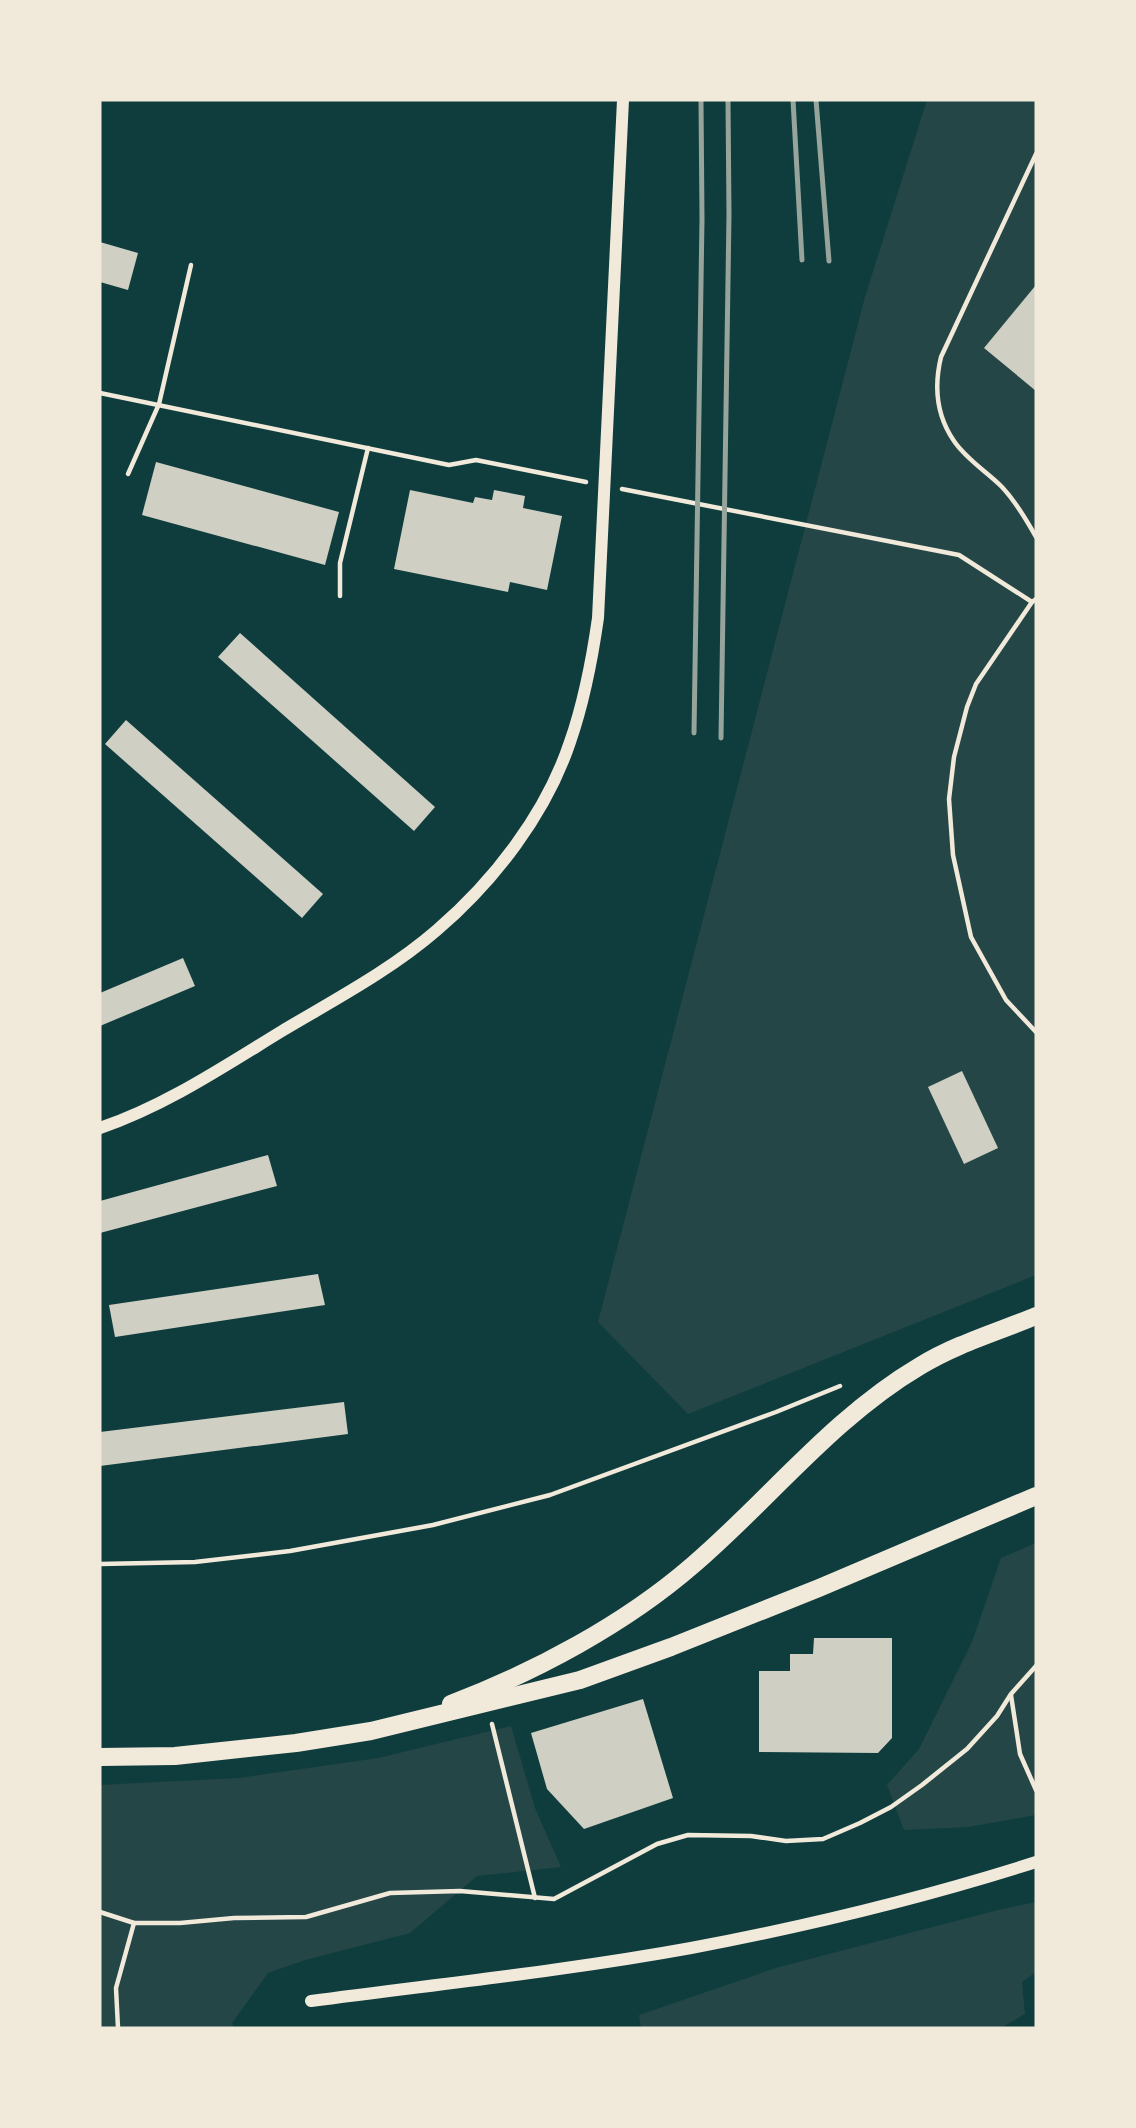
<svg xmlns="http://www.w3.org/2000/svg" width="1136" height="2128" font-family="Manrope,sans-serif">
<rect width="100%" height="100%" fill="#0f3d3e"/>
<g fill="#244646">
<polygon points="927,100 1036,100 1036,1275 688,1414 598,1322 865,297"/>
<polygon points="1036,1543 1036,1815 968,1827 904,1830 887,1785 919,1749 972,1642 1001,1558"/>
<polygon points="511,1726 535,1808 561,1867 477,1876 410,1933 305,1960 268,1973 232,2023 234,2028 100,2028 100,1785 239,1778 378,1758"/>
<polygon points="1036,1902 1036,1972 1022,1982 1025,2014 1001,2028 641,2028 639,2015 779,1967 998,1910"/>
</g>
<g fill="#cfcfc3">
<polygon points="100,242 138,253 128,290 100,282"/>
<polygon points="1036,285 1036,391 984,348"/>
<polygon points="156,462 339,512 325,565 142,515"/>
<polygon points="410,490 473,503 475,497 492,500 494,490 525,496 523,508 562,516 547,590 510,582 508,592 394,569"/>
<polygon points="240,633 435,807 414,831 218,657"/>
<polygon points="126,720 323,894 302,918 105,744"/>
<polygon points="183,958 195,986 100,1026 100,993"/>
<polygon points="962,1071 998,1148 964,1164 928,1087"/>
<polygon points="268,1155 277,1186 100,1233 100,1201"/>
<polygon points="318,1274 325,1305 115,1337 109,1305"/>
<polygon points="344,1402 348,1434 100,1466 100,1432"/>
<polygon points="814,1638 892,1638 892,1738 878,1753 759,1752 759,1671 790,1671 790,1654 813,1654"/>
<polygon points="643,1699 673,1798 584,1829 547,1789 531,1733"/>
</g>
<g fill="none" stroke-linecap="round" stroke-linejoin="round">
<g stroke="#f1e9da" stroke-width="4.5">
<path d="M 1036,154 L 941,357 C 934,386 936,415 954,441 C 966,459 987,472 1002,487 C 1016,502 1026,519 1036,537"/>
<polyline points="100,393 449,465 476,460 586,482"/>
<polyline points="128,474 159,404 191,265"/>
<polyline points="622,489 959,555 1032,602 1036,599"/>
<polyline points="340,596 340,563 368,448"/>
<polyline points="1032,602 976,684 967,707 954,757 949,799 953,855 971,937 1006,1000 1036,1032"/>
<polyline points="100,1564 195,1562 290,1551 433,1525 550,1495 776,1412 840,1386"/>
<polyline points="1011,1695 1020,1754 1036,1790"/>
<polyline points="492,1724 535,1898"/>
<polyline points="100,1912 134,1923 180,1923 234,1918 306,1917 390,1893 460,1891 554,1899 657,1844 688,1835 751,1836 786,1841 823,1839 860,1823 891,1807 922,1785 967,1749 997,1716 1011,1694 1036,1666"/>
<polyline points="118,2028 116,1988 134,1923"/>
</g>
<g stroke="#f1e9da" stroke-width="12">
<path d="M 100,1128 C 165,1106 223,1067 282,1031 C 334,1000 391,970 437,930 C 494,881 546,814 570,742 C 584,702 592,660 598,618 L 623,100"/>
<path d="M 311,2001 C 438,1984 565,1971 691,1948 C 807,1926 923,1898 1036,1862"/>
</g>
<g stroke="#f1e9da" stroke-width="18">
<path d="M 451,1704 C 535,1672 625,1624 693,1565 C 769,1500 832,1418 920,1366 C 956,1344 997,1332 1036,1316"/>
<polyline points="100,1757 175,1756 296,1743 371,1731 580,1680 671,1647 819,1588 1036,1496"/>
</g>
<g stroke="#97a49c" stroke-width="5">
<polyline points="793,100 802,260"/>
<polyline points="816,100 829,261"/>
<polyline points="694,733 702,219 701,100"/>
<polyline points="721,738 729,215 728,100"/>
</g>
</g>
<rect width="1136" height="2128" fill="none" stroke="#f1e9da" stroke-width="203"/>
</svg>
